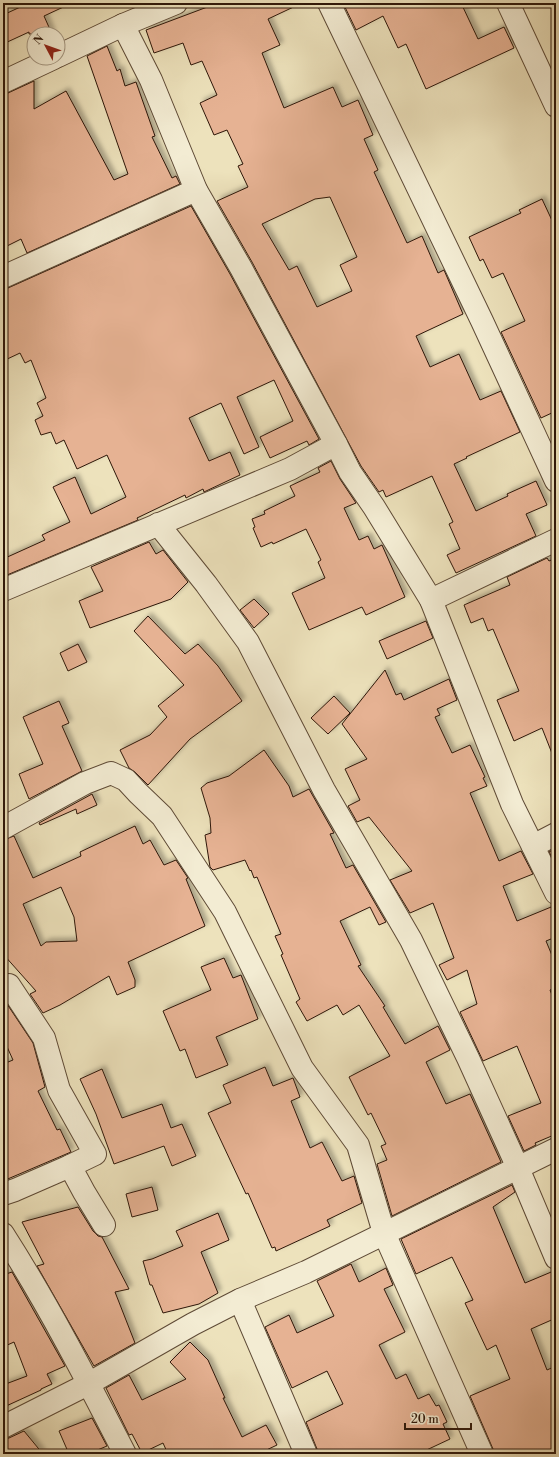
<svg xmlns="http://www.w3.org/2000/svg" width="559" height="1457" font-family="'Libre Bodoni',serif">
<defs>
<filter id="shadow"><feDropShadow dx="3.5" dy="-3.5" stdDeviation="2" flood-color="#0004"/></filter>
</defs>
<rect width="100%" height="100%" fill="#ede2bc"/>
<filter id="stains"><feTurbulence type="fractalNoise" baseFrequency=".005" numOctaves="4"/><feColorMatrix values="0 0 0 0 .2 0 0 0 0 .09 0 0 0 0 .02 0 0 0 .5 -.17"/></filter>
<radialGradient id="worn" r=".72"><stop offset=".6" stop-color="#630" stop-opacity="0"/><stop offset="1" stop-color="#630" stop-opacity=".3"/></radialGradient>
<g fill="#e6b293" stroke="#2e1709" fill-rule="evenodd" filter="url(#shadow)">
<polygon points="29,3 72,3 44,16 52,34 29,34 29,32 3,44 3,15"/>
<path d="M 218,3 L 302,3 L 268,19 L 280,45 L 262,53 L 284,108 L 333,87 L 342,107 L 358,100 L 373,135 L 364,139 L 378,170 L 374,172 L 407,243 L 422,236 L 438,273 L 444,270 L 463,314 L 416,336 L 430,367 L 459,354 L 480,400 L 501,391 L 520,432 L 466,457 L 467,458 L 454,464 L 476,511 L 508,496 L 507,494 L 536,481 L 547,505 L 526,514 L 536,536 L 456,573 L 447,555 L 460,549 L 449,524 L 453,522 L 432,476 L 386,497 L 383,490 L 379,492 L 361,466 L 252,262 L 217,201 L 248,187 L 238,166 L 243,164 L 227,130 L 214,135 L 200,103 L 217,95 L 202,61 L 191,65 L 183,43 L 154,53 L 146,30 ZM 330,197 L 357,257 L 340,265 L 352,291 L 317,307 L 297,266 L 289,270 L 262,224 L 315,199 Z"/>
<polygon points="343,3 461,3 478,39 504,27 514,48 426,89 406,44 398,48 383,16 356,30"/>
<polygon points="107,46 117,71 120,69 125,86 136,82 155,136 152,137 172,178 176,176 180,184 27,253 21,239 3,248 3,94 8,93 34,81 34,109 66,91 114,180 128,174 87,56"/>
<polygon points="542,199 556,229 556,411 541,418 501,332 525,321 503,273 492,278 483,259 480,261 469,237 521,213 519,210"/>
<polygon points="191,206 230,274 319,439 309,445 307,441 270,458 260,437 293,421 274,380 237,397 259,447 244,454 221,403 189,418 209,461 230,452 240,475 204,492 203,489 186,498 185,495 137,518 138,520 7,575 3,566 3,559 45,540 42,535 70,522 53,487 75,477 91,514 126,497 107,455 77,469 64,440 56,444 51,432 41,435 35,420 43,416 37,403 46,398 31,360 25,363 20,353 3,361 3,289 8,288"/>
<polygon points="331,461 340,479 356,503 344,508 359,540 368,536 374,549 382,545 405,597 366,615 362,607 309,630 292,593 325,578 318,562 321,560 306,529 273,544 272,542 261,547 253,528 255,527 252,519 265,514 264,511 295,496 290,486 320,472 318,468"/>
<polygon points="149,542 156,554 163,550 188,582 171,599 90,628 79,601 103,591 91,567"/>
<polygon points="547,558 549,561 556,558 555,761 542,728 514,741 497,700 519,691 493,629 488,631 483,618 471,623 464,605 510,585 507,577"/>
<polygon points="254,599 269,614 254,628 240,610"/>
<polygon points="148,616 185,654 198,644 218,666 242,701 190,739 148,785 135,772 129,768 120,750 150,735 167,717 158,706 184,685 134,631"/>
<polygon points="426,621 433,638 387,659 379,641"/>
<polygon points="78,644 87,662 68,671 60,653"/>
<polygon points="385,670 396,695 401,693 404,700 449,679 457,700 437,709 440,715 435,717 452,753 470,745 485,777 483,778 487,786 470,793 499,861 521,851 533,874 503,886 517,921 556,905 556,937 546,941 556,965 556,987 550,990 556,1005 556,1137 555,1137 554,1135 535,1143 536,1145 524,1151 508,1116 541,1103 517,1046 483,1061 460,1012 477,1004 467,970 447,980 439,965 454,958 433,903 410,913 390,880 412,871 369,817 357,822 348,806 360,800 345,769 367,759 342,724"/>
<polygon points="334,696 350,713 328,734 311,718"/>
<polygon points="59,701 69,723 62,726 82,771 29,799 19,774 43,764 23,717"/>
<polygon points="264,750 289,786 293,797 309,789 334,833 330,834 346,868 353,865 386,922 379,925 370,907 340,921 361,965 358,966 385,1006 383,1007 405,1044 438,1026 450,1050 426,1062 446,1104 470,1094 501,1162 392,1216 377,1164 387,1160 381,1146 386,1144 371,1113 368,1115 349,1077 390,1056 359,1005 343,1015 337,1005 307,1021 296,1002 300,999 281,955 283,954 275,936 281,934 257,877 254,878 251,870 250,871 245,860 213,870 210,867 205,835 211,833 210,818 201,788 207,783 229,776"/>
<polygon points="92,794 97,805 77,814 76,809 40,825 39,823"/>
<path d="M 135,826 L 143,844 L 150,840 L 164,865 L 176,860 L 188,878 L 186,879 L 205,926 L 128,962 L 135,980 L 135,987 L 117,995 L 109,976 L 60,1005 L 43,1013 L 30,994 L 36,991 L 3,954 L 3,840 L 14,836 L 33,878 L 81,856 L 80,852 ZM 61,887 L 74,917 L 77,941 L 46,942 L 41,946 L 23,904 Z"/>
<polygon points="556,848 556,865 549,852"/>
<polygon points="224,958 233,978 241,975 258,1019 216,1037 228,1065 196,1078 185,1049 180,1051 163,1011 211,990 201,967"/>
<polygon points="7,1004 33,1043 45,1087 38,1091 57,1130 60,1129 71,1152 3,1181 3,1064 13,1060 3,1038 3,1006"/>
<polygon points="265,1067 273,1086 293,1078 300,1097 291,1101 310,1148 322,1142 342,1181 354,1176 362,1203 327,1220 330,1226 276,1251 275,1247 272,1248 248,1193 246,1194 208,1113 231,1103 223,1085"/>
<polygon points="102,1069 122,1118 162,1104 171,1128 182,1124 196,1156 172,1166 164,1146 114,1164 96,1114 80,1079"/>
<polygon points="512,1185 515,1192 493,1207 525,1283 556,1270 556,1318 531,1329 547,1370 556,1366 556,1454 494,1454 493,1449 470,1396 510,1379 496,1345 487,1350 465,1303 473,1300 452,1257 416,1274 401,1239"/>
<polygon points="152,1187 158,1210 132,1217 126,1194"/>
<polygon points="78,1207 93,1231 98,1236 102,1237 129,1289 115,1292 135,1343 94,1366 37,1266 44,1264 22,1222"/>
<polygon points="218,1213 229,1240 201,1252 218,1293 199,1304 163,1313 152,1285 150,1285 143,1261 152,1259 183,1246 176,1231"/>
<polygon points="351,1264 359,1282 386,1268 393,1285 384,1289 405,1332 379,1345 396,1379 406,1374 418,1399 429,1394 436,1406 439,1405 447,1422 443,1424 450,1439 418,1454 318,1454 317,1449 306,1422 343,1404 327,1371 292,1388 265,1327 289,1315 297,1333 334,1316 317,1281"/>
<polygon points="12,1272 65,1366 47,1374 52,1384 41,1389 41,1390 4,1407 7,1411 3,1413 3,1385 27,1376 14,1342 3,1347 3,1275"/>
<polygon points="190,1342 208,1360 225,1398 223,1398 242,1437 266,1425 277,1445 258,1454 168,1454 163,1443 142,1453 132,1434 129,1435 106,1388 129,1375 142,1400 186,1379 170,1362"/>
<polygon points="92,1418 107,1446 88,1454 69,1454 59,1431"/>
<polygon points="24,1431 43,1454 3,1454 3,1439 9,1438"/>
</g>
<g fill="none" stroke-linecap="round" stroke-linejoin="round">
<g stroke="#5e4a36" stroke-width="24">
<g id="minor">
<polyline points="329,3 482,321 556,481"/>
<polyline points="508,3 556,106"/>
<polyline points="123,25 151,80 196,190 241,268 336,444"/>
<polyline points="3,277 196,190"/>
<polyline points="158,524 206,584 248,642 324,790 411,940 468,1058 518,1168 556,1258"/>
<polyline points="3,590 290,469 336,444 350,472 374,507 431,600 512,804 556,893"/>
<polyline points="431,600 556,540"/>
<polyline points="3,828 85,783 111,773 126,780 138,793 162,816 225,912 302,1068 358,1145 384,1233 482,1454"/>
<polyline points="533,846 556,834"/>
<polyline points="9,985 44,1038 59,1090 95,1154 70,1166 84,1192 104,1225"/>
<polyline points="3,1194 15,1190 70,1166"/>
<path d="M 3,1234 C 48,1304 87,1380 125,1454"/>
<polyline points="240,1300 306,1454"/>
<polyline points="3,1427 88,1384 193,1324 240,1300 306,1272 556,1149"/>
</g>
</g>
<g stroke="#5e4a36" stroke-width="24">
<g id="tertiary">
<polyline points="58,56 123,25 176,3"/>
<polyline points="3,82 54,58"/>
</g>
</g>
<use href="#minor" stroke="#f3ecd3" stroke-width="22"/>
<use href="#tertiary" stroke="#f3ecd3" stroke-width="22"/>
</g>
<rect width="559" height="1457" fill="none" stroke="#ede2bc" stroke-width="16"/>
<rect x="4" y="4" width="551" height="1449" fill="none" stroke="#2e1709" stroke-width="2"/>
<rect x="8" y="8" width="543" height="1441" fill="none" stroke="#2e1709"/>
<g transform="translate(46 46) rotate(311)"><circle r="19" fill="#f3ecd3" stroke="#a49782"/>
<path d="M0-3L7 15L0 10L-7 15Z" fill="#8f2418"/>
<text y="-6" font-size="11" font-weight="bold" text-anchor="middle" fill="#2e1709">N</text>
</g>
<path d="M405 1423v6h66v-6" fill="none" stroke="#2e1709" stroke-width="2"/>
<text x="411" y="1423" font-size="12" fill="#2e1709" stroke="#f3ecd3" stroke-width="3" paint-order="stroke">20 m</text>
<rect width="100%" height="100%" filter="url(#stains)"/>
<rect width="100%" height="100%" fill="url(#worn)"/>
</svg>
